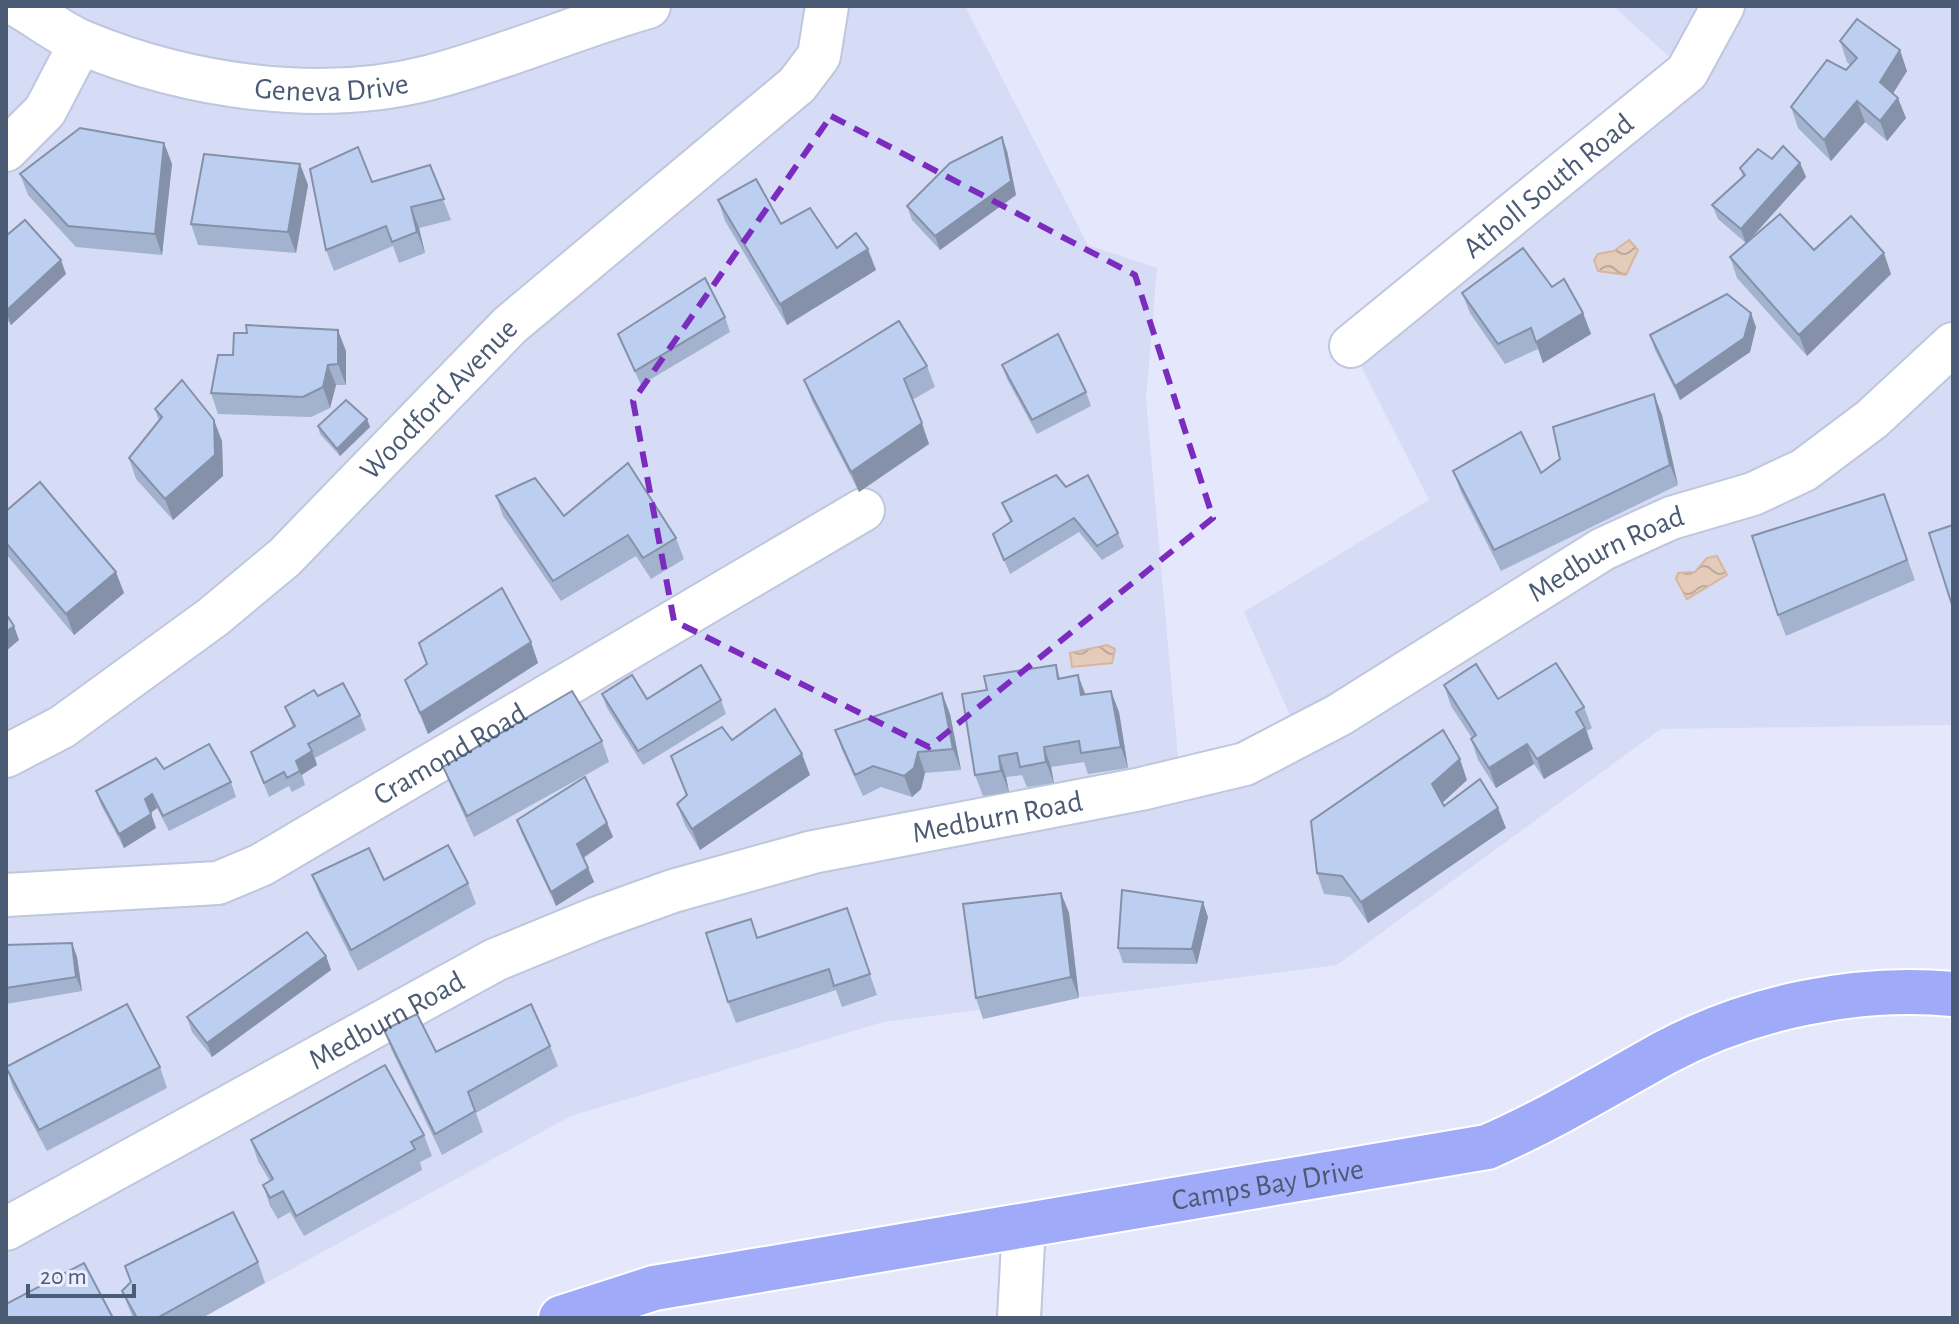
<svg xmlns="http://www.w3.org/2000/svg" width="1959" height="1324" font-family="'Alegreya Sans',sans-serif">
<defs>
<pattern id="water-waves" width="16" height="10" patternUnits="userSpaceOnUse" patternTransform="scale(2)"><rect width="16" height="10" fill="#e5cbba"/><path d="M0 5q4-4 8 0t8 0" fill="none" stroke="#bca89c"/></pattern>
</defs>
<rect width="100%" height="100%" fill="#e5e8fc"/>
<polygon fill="#d6dcf5" points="6,6 965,6 1088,245 1157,268 1146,399 1180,779 1300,738 1244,612 1429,500 1351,346 1686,72 1613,6 1953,6 1953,725 1661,729 1337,965 883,1022 571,1116 202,1318 6,1318"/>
<g fill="url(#water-waves)" stroke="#d6b6a0" stroke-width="2">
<polygon points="1629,240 1638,250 1626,275 1598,271 1594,260 1598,254 1614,251"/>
<polygon points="1717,556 1727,575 1687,599 1676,579 1678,573 1695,572 1707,558"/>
<polygon points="1107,645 1115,649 1112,663 1072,667 1070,653"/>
</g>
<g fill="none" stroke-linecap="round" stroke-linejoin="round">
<g stroke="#bec7de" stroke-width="46">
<g id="minor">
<polyline points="6,150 45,111 81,42"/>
<path id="s1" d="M 1351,346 L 1687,72 L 1723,6"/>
<path id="s2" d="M 6,756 L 62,727 L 213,617 L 285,557 L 510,325 L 797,85 L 819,56 L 827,6"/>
<path id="s3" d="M 6,895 L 218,883 L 261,865 L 863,510"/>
<path id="s4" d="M 6,1229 L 495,960 L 595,919 L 673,891 L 813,852 L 1141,789 L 1245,764 L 1339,715 L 1603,549 L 1671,518 L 1753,494 L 1804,470 L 1872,419 L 1953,344"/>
<polyline points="1019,1318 1024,1225"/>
</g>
</g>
<g stroke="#bec7de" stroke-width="48">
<g id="tertiary">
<path id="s5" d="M 20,6 C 41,18 61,34 83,43 C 187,86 318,106 428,78 C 503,59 574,27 648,6"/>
</g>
</g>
<g stroke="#fff" stroke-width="48">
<g id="primary">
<path id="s6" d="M 561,1318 L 654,1288 L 1487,1147 C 1549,1120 1605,1086 1664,1053 C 1750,1007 1856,985 1953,994"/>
</g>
</g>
<use href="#minor" stroke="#fff" stroke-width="42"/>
<use href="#tertiary" stroke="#fff" stroke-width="44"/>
<use href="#primary" stroke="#9faaf8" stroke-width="44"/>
</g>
<g fill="#a3b2ce">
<polygon points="1840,41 1907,71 1893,93 1906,118 1887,141 1865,122 1831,161 1798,128 1791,107 1846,70 1850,65 1847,62"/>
<polygon points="164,143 172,164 162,255 76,247 28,195 20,174"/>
<polygon points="1007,151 1016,195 940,250 912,220 907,206"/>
<polygon points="1772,159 1800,163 1806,177 1748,241 1814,250 1891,274 1807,356 1737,278 1730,257 1746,243 1718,219 1712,205 1743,177 1740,168"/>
<polygon points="300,164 308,185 296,253 198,245 191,224"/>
<polygon points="430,165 451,220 419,228 425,253 399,263 393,246 334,271 326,250 372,182"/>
<polygon points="718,200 781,224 837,248 876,270 787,325 725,221"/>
<polygon points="6,236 66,274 11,325 6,318"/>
<polygon points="1552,287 1583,313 1591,334 1543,363 1538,349 1505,364 1470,313 1462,293"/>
<polygon points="725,317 730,332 641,385 618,334"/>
<polygon points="1756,327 1750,352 1680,400 1655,350 1650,335"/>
<polygon points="346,351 346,385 336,385 330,408 311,417 218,414 211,393"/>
<polygon points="1002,365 1086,392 1091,406 1037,434 1007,379"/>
<polygon points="927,366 935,387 912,400 929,444 859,492 812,401 804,380"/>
<polygon points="155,409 222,441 223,476 173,520 136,479 129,458 159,421"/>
<polygon points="1662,415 1678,485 1501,571 1461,492 1453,471 1541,473"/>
<polygon points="367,419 370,427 340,456 320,434 318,426"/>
<polygon points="1066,487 1118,533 1124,547 1102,560 1079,532 1010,574 993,534 1010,522 1002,503"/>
<polygon points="1884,494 1915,580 1786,636 1778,615"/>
<polygon points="496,496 564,516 676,538 684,559 651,579 636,556 561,601 503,516"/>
<polygon points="6,511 124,593 74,635 6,554"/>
<polygon points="531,642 538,663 428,734 405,680 427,664 419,643"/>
<polygon points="1056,665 1060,678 1085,695 1119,712 1128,768 1088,774 1084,762 1051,767 1054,783 1027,787 1022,775 1006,777 1009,792 983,796 975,775 987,690"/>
<polygon points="1444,685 1498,699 1584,707 1592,728 1587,731 1593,749 1544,779 1534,764 1496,788 1478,760 1471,739 1472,738 1451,706"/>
<polygon points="602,694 647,699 721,700 726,714 643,765 607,708"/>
<polygon points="318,696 360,715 366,730 315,758 317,765 302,775 305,785 292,792 289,786 269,797 251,752 293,727 285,707"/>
<polygon points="950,714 961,770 925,773 921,789 912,797 881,787 863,796 842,750 835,730"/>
<polygon points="732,740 810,775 700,850 685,825 677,804 686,795 671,756"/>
<polygon points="602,741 609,762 474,837 451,787 443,767"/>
<polygon points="164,769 231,782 236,797 169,831 157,808 151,813 156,828 124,848 101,805 96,791"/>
<polygon points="1467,780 1442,803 1444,806 1506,828 1368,923 1350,897 1324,894 1317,873"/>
<polygon points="517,820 607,823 613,837 584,858 594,882 556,906 522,834"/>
<polygon points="312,875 384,880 468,883 476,904 358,971 320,896"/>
<polygon points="1061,893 1069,913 1079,998 983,1019 976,998"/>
<polygon points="847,908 877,995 842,1007 836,990 736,1023 728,1002 758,938"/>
<polygon points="1208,917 1197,964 1123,963 1118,948"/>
<polygon points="72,943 77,957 82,991 6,1004 6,945"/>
<polygon points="326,956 331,970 212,1057 192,1032 187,1017"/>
<polygon points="384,1030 436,1052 550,1046 558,1066 476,1113 483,1132 442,1155 392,1051"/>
<polygon points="6,1067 160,1067 167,1088 47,1151 13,1088"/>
<polygon points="424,1135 432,1156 420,1162 422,1170 304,1236 290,1212 278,1219 270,1206 263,1185 270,1181 258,1161 251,1140"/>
<polygon points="258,1262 265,1283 202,1318 133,1318 122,1291"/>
</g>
<g fill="#8491a8">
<polygon points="1900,50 1907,71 1887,103 1880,82"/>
<polygon points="1898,98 1906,118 1887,141 1880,121"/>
<polygon points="1857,101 1865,122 1831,161 1824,140"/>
<polygon points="1002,137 1007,151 1016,195 940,250 935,236"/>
<polygon points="164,143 172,164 162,255 155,234"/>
<polygon points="1800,163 1806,177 1746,244 1741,229"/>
<polygon points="300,164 308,185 296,253 288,232"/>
<polygon points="411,207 419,228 425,253 417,232"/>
<polygon points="868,249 876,270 787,325 780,304"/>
<polygon points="1884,253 1891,274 1807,356 1799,335"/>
<polygon points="61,260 66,274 11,325 6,311"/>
<polygon points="1583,313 1591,334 1543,363 1536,342"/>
<polygon points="1751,313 1756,327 1750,352 1680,400 1675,386"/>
<polygon points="338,330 346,351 346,385 338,364"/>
<polygon points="328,365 336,385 330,408 323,387"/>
<polygon points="1654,394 1662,415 1678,485 1670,465"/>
<polygon points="367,419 370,427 340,456 337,449"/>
<polygon points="214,420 222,441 223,476 173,520 165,499"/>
<polygon points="922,423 929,444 859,492 851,472"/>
<polygon points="116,572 124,593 74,635 66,614"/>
<polygon points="14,626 19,640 6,651 6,632"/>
<polygon points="531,642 538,663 428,734 420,713"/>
<polygon points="1078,675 1086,696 1081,695"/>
<polygon points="1111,691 1119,712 1128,768 1121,747"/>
<polygon points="942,693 950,714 961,770 953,749"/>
<polygon points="1585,728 1593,749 1544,779 1537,759"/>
<polygon points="1527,744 1534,764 1496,788 1489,768"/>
<polygon points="1044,747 1051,767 1054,783 1046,762"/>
<polygon points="312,751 317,765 301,775 296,761"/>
<polygon points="918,752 925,773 921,789 912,797 904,776"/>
<polygon points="802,754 810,775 700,850 692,829"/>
<polygon points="999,756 1006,777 1009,792 1001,771"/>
<polygon points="1460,759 1467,780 1440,805 1432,784"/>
<polygon points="152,794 157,808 150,813 145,799"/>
<polygon points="1498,808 1506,828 1368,923 1361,902"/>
<polygon points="151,814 156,828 124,848 119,834"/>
<polygon points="607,823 613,837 582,858 577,844"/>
<polygon points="588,868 594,882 556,906 551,892"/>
<polygon points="1061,893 1069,913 1079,998 1071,977"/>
<polygon points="1203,902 1208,917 1197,964 1192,949"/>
<polygon points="72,943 77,957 82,991 76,977"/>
<polygon points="326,956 331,970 212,1057 207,1043"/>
</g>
<g fill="#bdcff0" stroke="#8491a8" stroke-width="2">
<polygon points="1857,19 1900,50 1880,82 1898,98 1880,121 1857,101 1824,140 1791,107 1827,60 1846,70 1857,58 1840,41"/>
<polygon points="80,128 164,143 155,234 68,226 20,174"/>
<polygon points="1002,137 1011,181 935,236 907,206 950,163"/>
<polygon points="1783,146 1800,163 1741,229 1712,205 1745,175 1740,168 1758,149 1772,159"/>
<polygon points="358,147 372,182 430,165 444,199 411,207 417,232 392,242 386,226 326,250 310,169"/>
<polygon points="204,154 300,164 288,232 191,224"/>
<polygon points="756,179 781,224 810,208 837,248 856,233 868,249 780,304 718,200"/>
<polygon points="1780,214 1814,250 1851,216 1884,253 1799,335 1730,257"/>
<polygon points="25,220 61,260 6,311 6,236"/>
<polygon points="1523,248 1552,287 1564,279 1583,313 1536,342 1531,328 1498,344 1462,293"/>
<polygon points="705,278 725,317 635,371 618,334"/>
<polygon points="1727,294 1751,313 1744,338 1675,386 1650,335"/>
<polygon points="899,321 927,366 904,379 922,423 851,472 804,380"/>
<polygon points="246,325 338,330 338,364 328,365 323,387 303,397 211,393 218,355 233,355 234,333 247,333"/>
<polygon points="1058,334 1086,392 1032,420 1002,365"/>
<polygon points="182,380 214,420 215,455 165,499 129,458 162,417 155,409"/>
<polygon points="1654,394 1670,465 1494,550 1453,471 1521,432 1541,473 1560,459 1553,427"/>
<polygon points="346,400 367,419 337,449 318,426"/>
<polygon points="628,463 676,538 643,558 628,535 553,581 496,496 535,478 564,516"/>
<polygon points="1056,475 1066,487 1088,475 1118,533 1097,546 1074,518 1004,560 993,534 1012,521 1002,503"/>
<polygon points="40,482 116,572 66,614 6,543 6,511"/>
<polygon points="1884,494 1907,560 1778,615 1752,536"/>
<polygon points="1953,525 1953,608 1929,533"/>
<polygon points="502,588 531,642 420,713 405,680 427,664 419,643"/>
<polygon points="6,614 14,626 6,632"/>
<polygon points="1556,663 1584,707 1576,712 1585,728 1537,759 1527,744 1489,768 1471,739 1476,735 1444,685 1476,664 1498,699"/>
<polygon points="701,665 721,700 638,751 602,694 632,675 647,699"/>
<polygon points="1056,665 1058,679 1078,675 1081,695 1111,691 1121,747 1081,753 1079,741 1044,747 1046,762 1020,767 1017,753 999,756 1001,771 975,775 962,694 987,690 984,676"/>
<polygon points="343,683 360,715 308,744 312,751 296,761 300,771 287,778 284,772 264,783 251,752 295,726 285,707 314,690 318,696"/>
<polygon points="572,691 602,741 467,816 443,767"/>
<polygon points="942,693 953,749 918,752 914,768 904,776 873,766 855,775 835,730"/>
<polygon points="775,709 802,754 692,829 677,804 687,795 671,756 722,727 732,740"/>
<polygon points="1443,730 1460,759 1432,784 1444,806 1480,779 1498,808 1361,902 1342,876 1317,873 1311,821"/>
<polygon points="209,744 231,782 163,816 152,794 145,799 151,814 119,834 96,791 156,758 164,769"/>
<polygon points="585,777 607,823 577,844 588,868 551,892 517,820"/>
<polygon points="448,845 468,883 351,950 312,875 369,848 384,880"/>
<polygon points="1122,890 1203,902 1192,949 1118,948"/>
<polygon points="1061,893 1071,977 976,998 963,904"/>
<polygon points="847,908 870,974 834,986 829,969 728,1002 706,933 751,919 757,938"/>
<polygon points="307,932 326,956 207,1043 187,1017"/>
<polygon points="72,943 76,977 6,988 6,945"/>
<polygon points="127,1004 160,1067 39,1130 6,1067"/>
<polygon points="531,1004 550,1046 468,1092 475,1111 435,1134 384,1030 417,1014 436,1052"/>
<polygon points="385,1065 424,1135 411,1142 415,1149 296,1216 283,1191 270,1198 263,1185 273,1179 251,1140"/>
<polygon points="233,1212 258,1262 157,1318 137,1318 122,1291 131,1282 125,1266"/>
<polygon points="84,1263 113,1318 6,1318 6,1304"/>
</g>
<path fill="none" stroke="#7b2cbf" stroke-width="6" stroke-dasharray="16 10" stroke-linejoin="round" d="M 831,116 L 1135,275 L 1213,518 L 929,747 L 674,621 L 633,401 Z"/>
<g text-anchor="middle" stroke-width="8" stroke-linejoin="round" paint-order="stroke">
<g font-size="30" fill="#4b5b74" stroke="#ebeefe">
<text dy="10" stroke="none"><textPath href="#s5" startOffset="328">Geneva Drive</textPath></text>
<text dy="10" stroke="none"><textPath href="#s1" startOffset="254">Atholl South Road</textPath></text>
<text dy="10" stroke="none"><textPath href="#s2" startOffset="564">Woodford Avenue</textPath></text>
<text dy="10" stroke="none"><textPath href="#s4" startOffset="1754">Medburn Road</textPath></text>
<text dy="10" stroke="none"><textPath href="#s3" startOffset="478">Cramond Road</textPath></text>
<text dy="10" stroke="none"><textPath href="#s4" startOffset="1082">Medburn Road</textPath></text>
<text dy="10" stroke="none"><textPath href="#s4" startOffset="434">Medburn Road</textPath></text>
<text dy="10" stroke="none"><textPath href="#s6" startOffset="720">Camps Bay Drive</textPath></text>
</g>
</g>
<rect width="1959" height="1324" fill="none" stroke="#4b5b74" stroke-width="16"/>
<path d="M28 1284v12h106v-12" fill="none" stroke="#4b5b74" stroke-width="4"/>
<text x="40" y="1284" font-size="24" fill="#4b5b74" stroke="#ebeefe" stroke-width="6" paint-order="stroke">20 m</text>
</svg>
